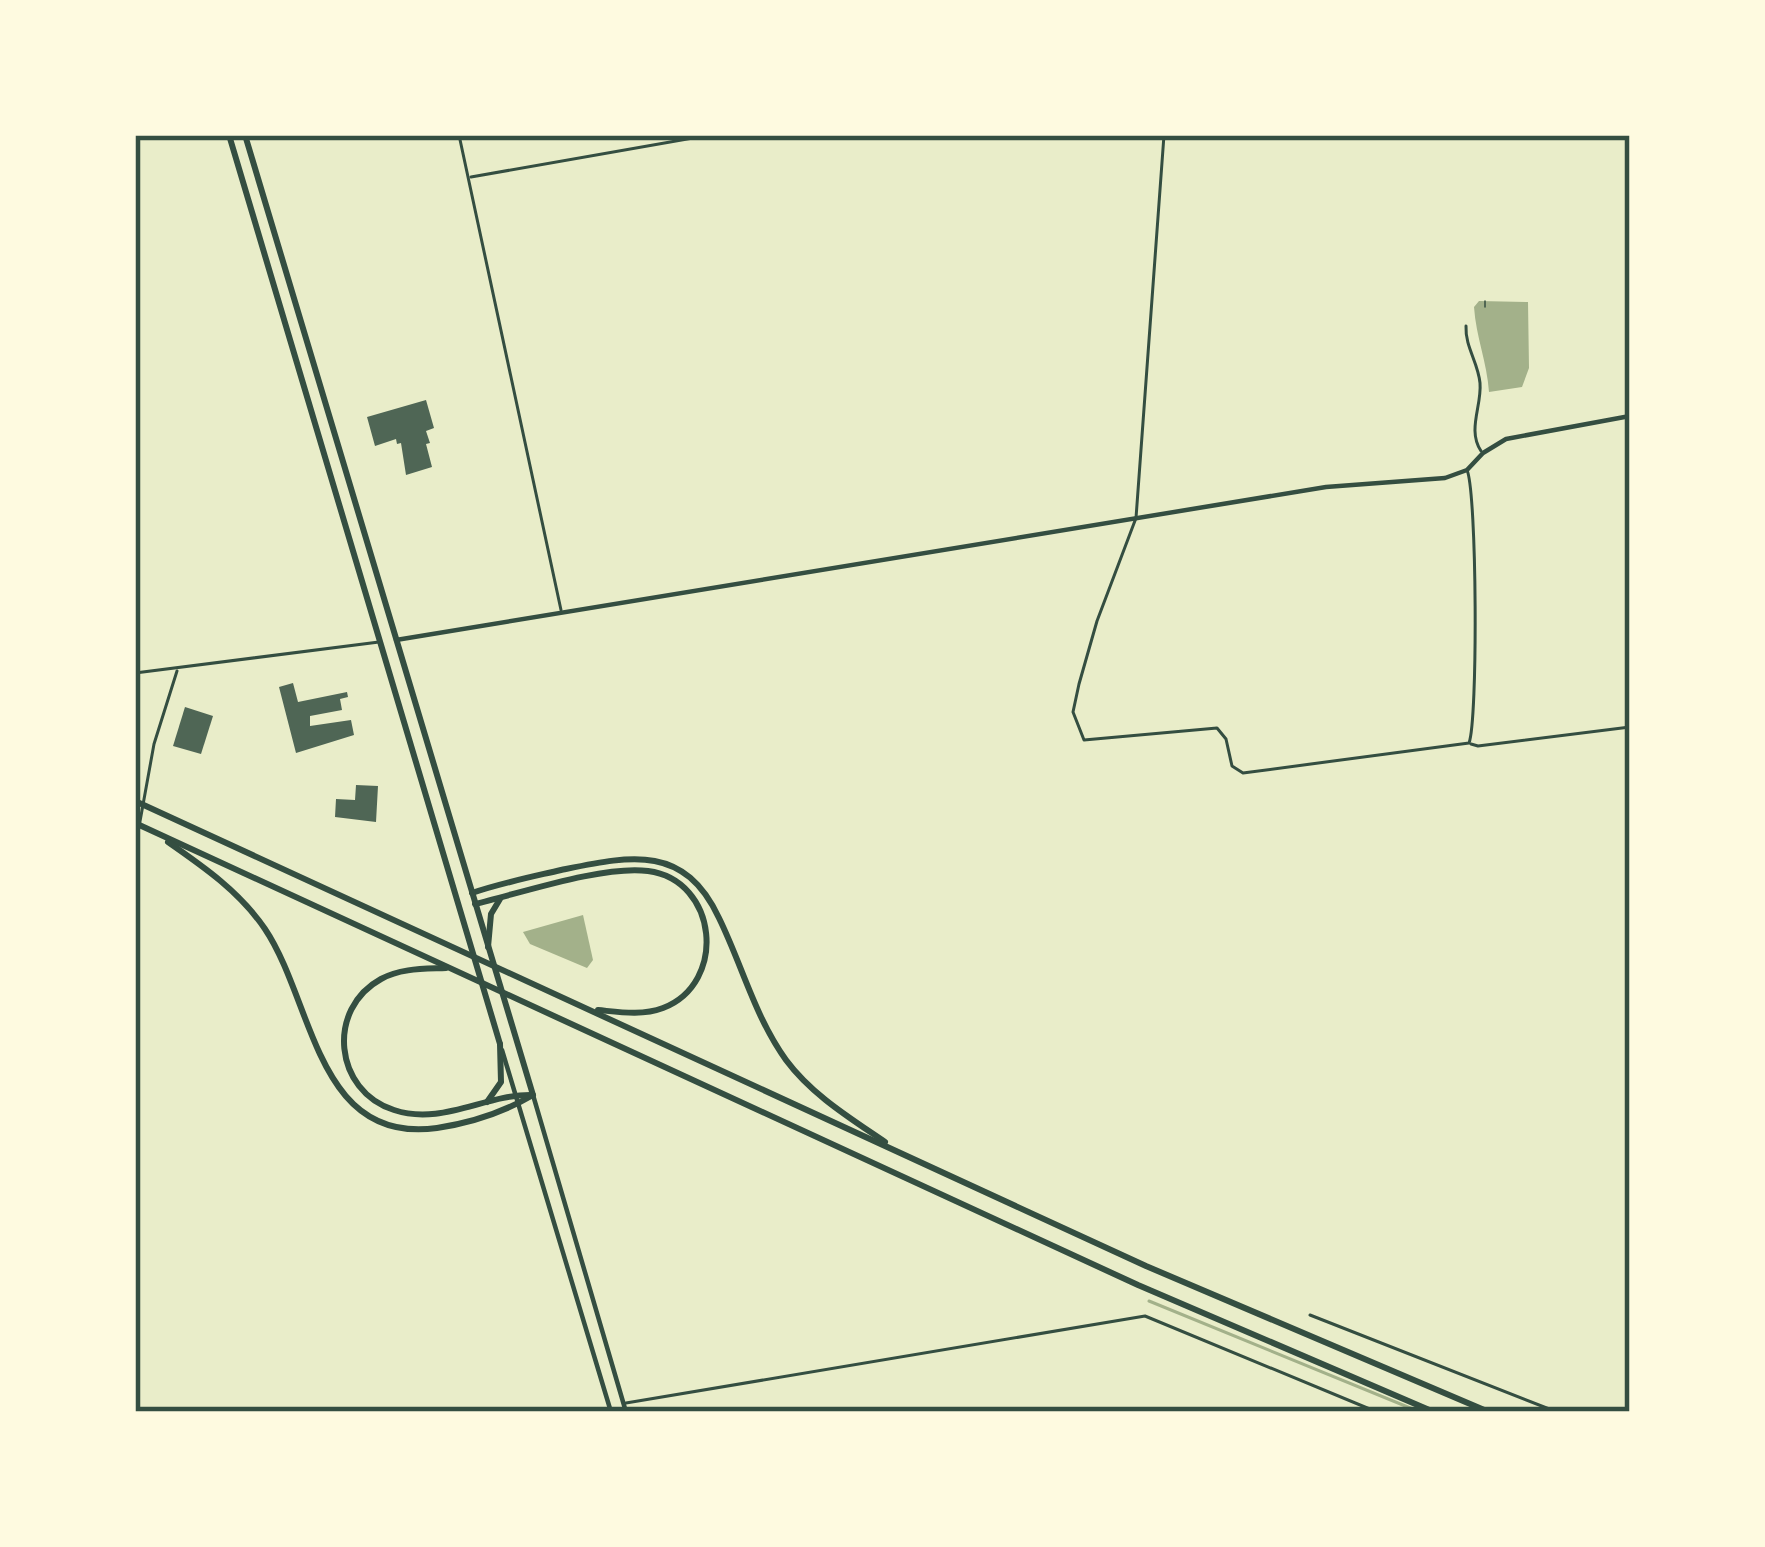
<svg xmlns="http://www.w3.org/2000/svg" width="1765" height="1547" font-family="Signika,sans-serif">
<rect width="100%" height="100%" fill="#e9edc9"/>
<g fill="#a3b18a">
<path d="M 1479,301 L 1528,302 L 1529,368 L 1522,387 L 1489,392 C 1487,362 1476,337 1474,307 Z"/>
<polygon points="583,915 593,960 587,968 530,944 523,932"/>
</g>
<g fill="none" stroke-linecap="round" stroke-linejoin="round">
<polyline stroke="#a3b18a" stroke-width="3" points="1149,1301 1420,1412"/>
</g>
<g fill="#4f6655">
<polygon points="426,400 434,428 426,431 430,443 426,444 432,467 406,475 401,443 397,444 396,439 375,446 367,417"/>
<polygon points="293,683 298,702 347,692 348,697 340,699 342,710 310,716 310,726 351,720 354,735 296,753 279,687"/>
<polygon points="185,707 213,716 201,754 173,746"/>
<polygon points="356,785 378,786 376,822 335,817 336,799 355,800"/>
</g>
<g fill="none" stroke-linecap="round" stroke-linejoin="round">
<polyline stroke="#344e41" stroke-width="1.5" points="1485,307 1485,301"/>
<g stroke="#344e41" stroke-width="3">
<polyline points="459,135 561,610"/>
<path d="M 1164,135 L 1136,518 L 1097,621 L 1079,684 L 1073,712 L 1084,740 L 1217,728 L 1226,739 L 1232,766 L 1243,773 L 1469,743 C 1478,720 1477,493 1467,470"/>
<polyline points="471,177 710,135"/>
<path d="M 1466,326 C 1465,347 1478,362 1480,383 C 1482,406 1467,430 1481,451"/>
<polyline points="135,673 379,642"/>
<polyline points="1471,744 1478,746 1630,727"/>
<polyline points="135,849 154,744 177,671"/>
<polyline points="1310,1315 1557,1412"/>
<polyline points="626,1403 1145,1316 1377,1412"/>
</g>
<polyline stroke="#344e41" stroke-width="4.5" points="396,640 1326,487 1445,478 1467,470 1483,453 1506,439 1630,416"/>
<g stroke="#344e41" stroke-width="4.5">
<polyline points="502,1050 611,1412"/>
<polyline points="533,1095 626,1412"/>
</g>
<g stroke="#344e41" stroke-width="6">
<polyline points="229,135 500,1044"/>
<polyline points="245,135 533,1095"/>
</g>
<g stroke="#344e41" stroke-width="6">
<polyline points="135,801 1146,1266 1489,1412"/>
<polyline points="135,823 1138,1285 1434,1412"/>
<path d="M 168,842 C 204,867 240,892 265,929 C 314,1002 316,1145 437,1128 C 470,1123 504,1112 533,1095"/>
<path d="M 472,893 C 501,883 531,877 561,870 C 630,856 684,843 719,918 C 742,965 755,1017 786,1060 C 812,1095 850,1118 885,1142"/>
<path d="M 475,904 C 521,893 604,865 648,871 C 718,880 728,983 663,1008 C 642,1016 619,1012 598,1010"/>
<polyline points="488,947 491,914 500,899"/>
<path d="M 446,968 C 424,969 401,968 381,979 C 326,1009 334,1091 394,1110 C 442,1126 485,1094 532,1095"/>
<polyline points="487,1102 501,1082 500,1044"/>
</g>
</g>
<rect width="1765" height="1547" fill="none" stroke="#fefae0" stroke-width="276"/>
<rect x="138" y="138" width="1489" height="1271" fill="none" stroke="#344e41" stroke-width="4.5"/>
</svg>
